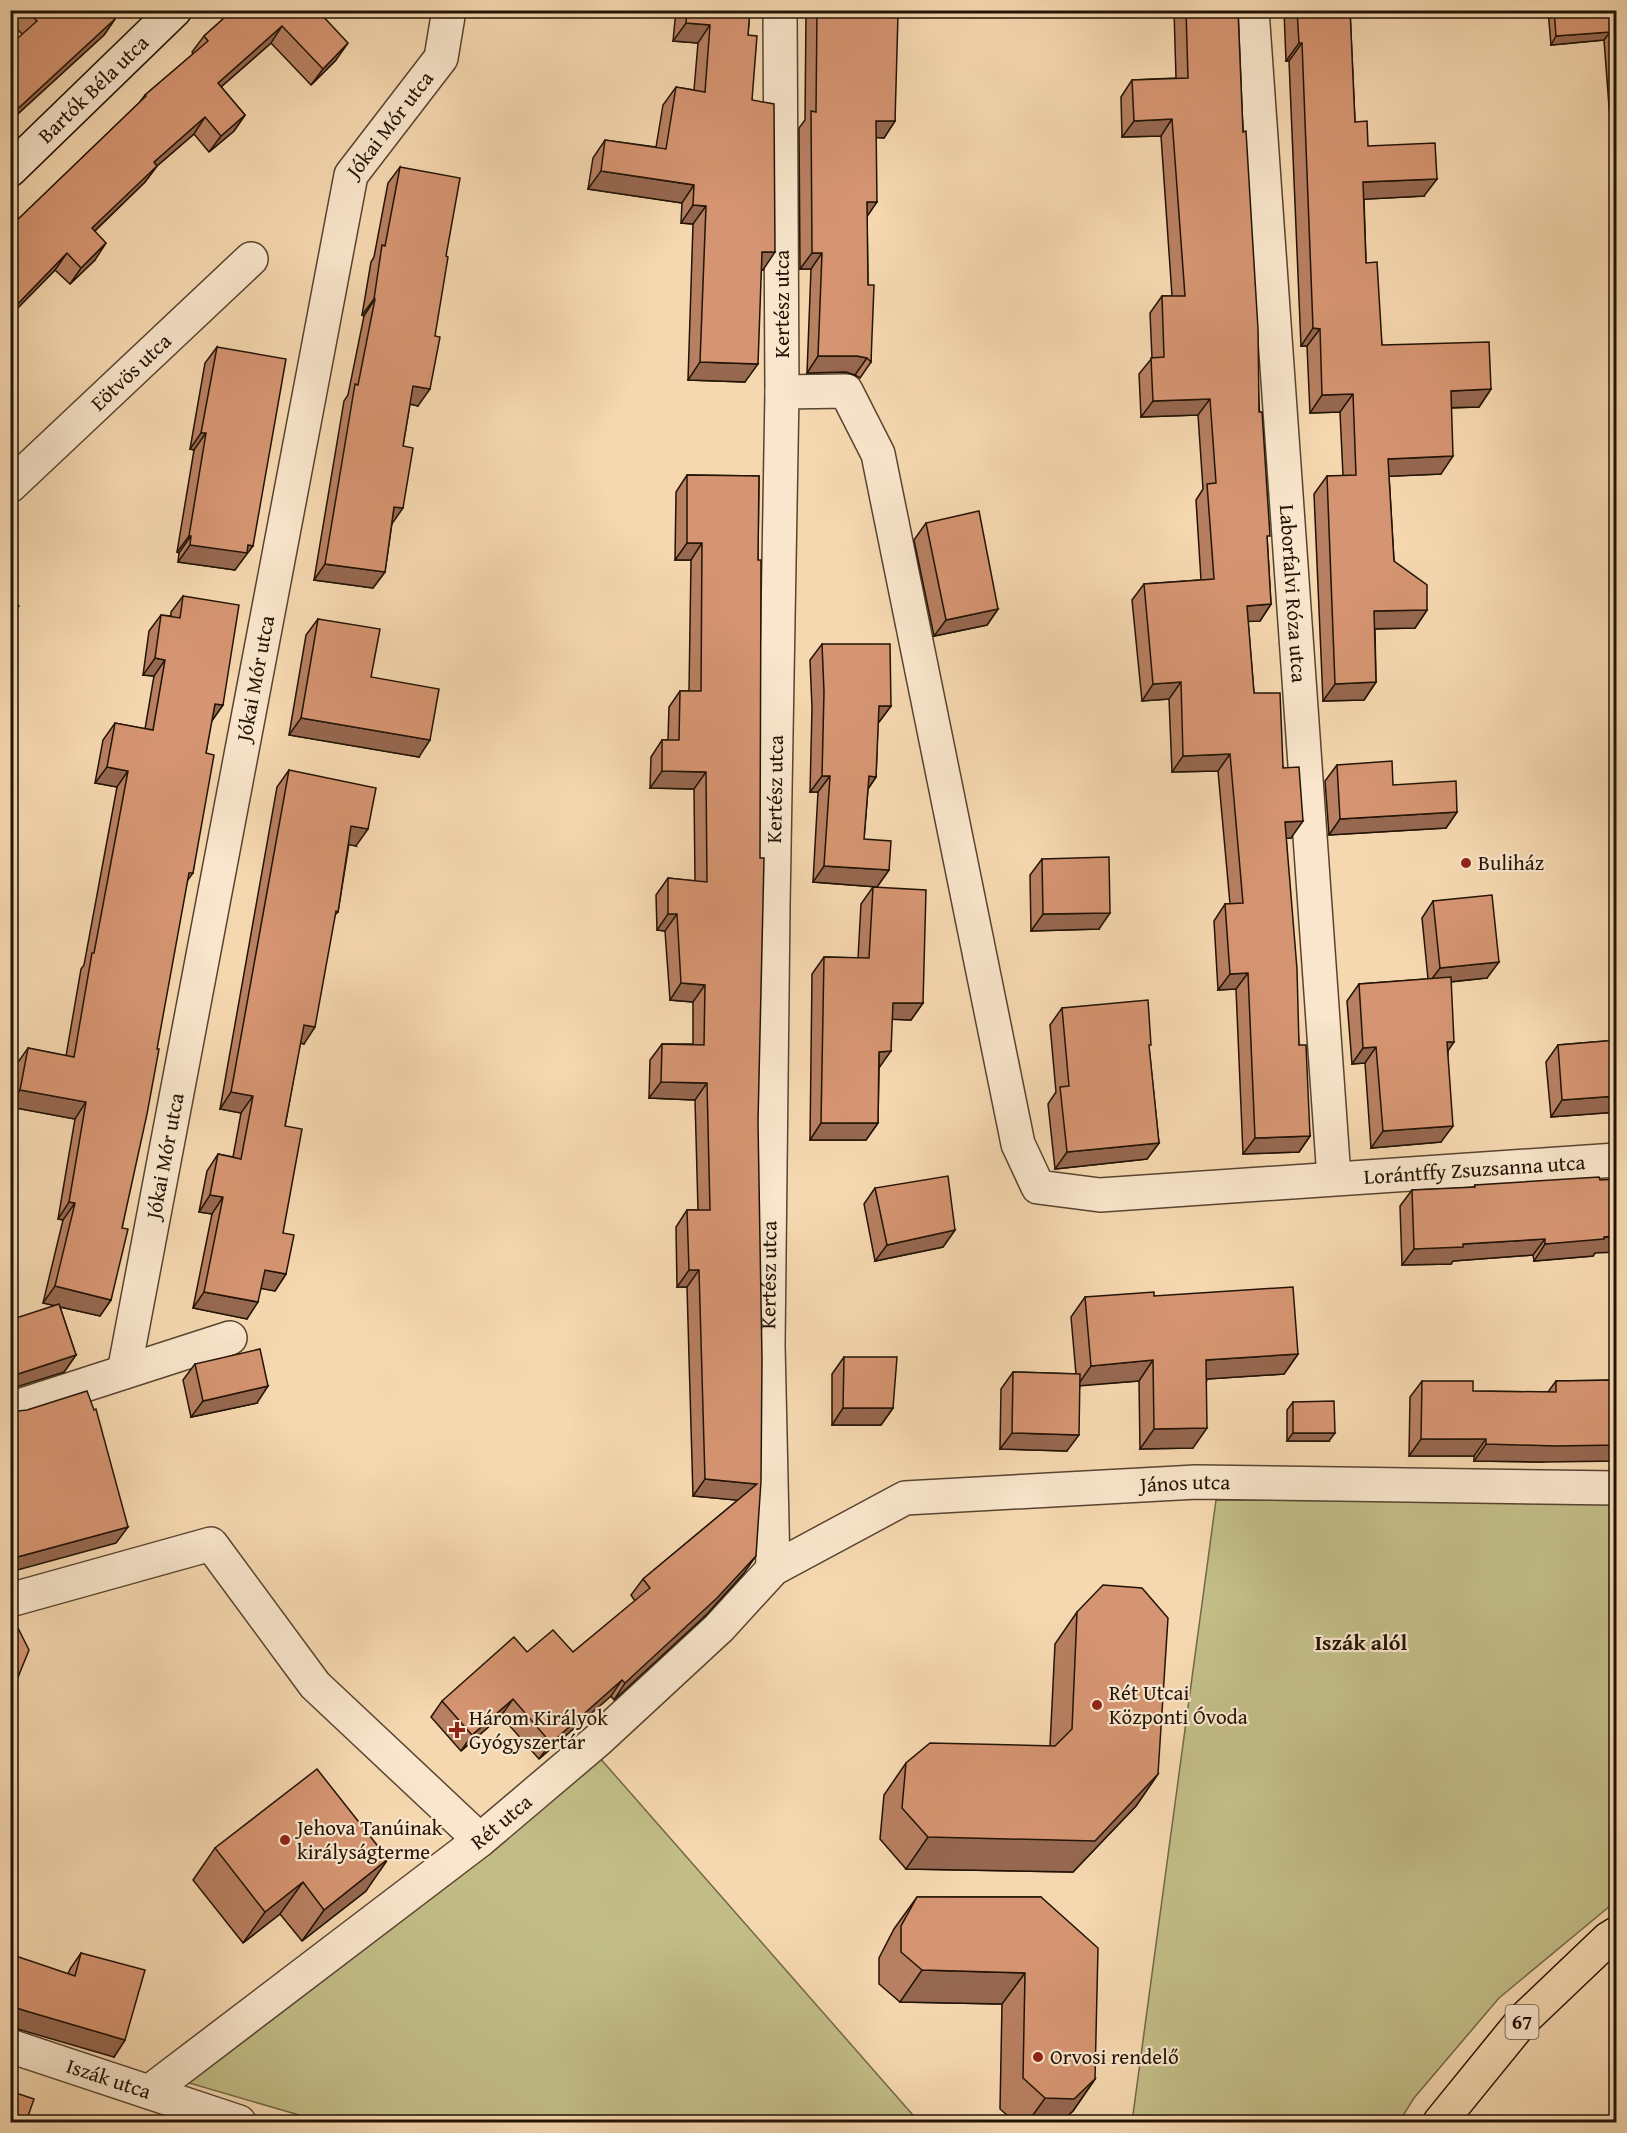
<svg xmlns="http://www.w3.org/2000/svg" width="1627" height="2133" font-family="'Gentium Book Plus',serif">
<rect width="100%" height="100%" fill="#f6d8b0"/>
<filter id="stains"><feTurbulence type="fractalNoise" baseFrequency=".00333" numOctaves="4"/><feColorMatrix values="0 0 0 0 .2 0 0 0 0 .09 0 0 0 0 .02 0 0 0 .5 -.17"/></filter>
<radialGradient id="worn" r=".72"><stop offset=".6" stop-color="#630" stop-opacity="0"/><stop offset="1" stop-color="#630" stop-opacity=".3"/></radialGradient>
<g fill="#c2bd87" stroke="#726846" stroke-width="1.5">
<polygon points="1216,1500 1616,1502 1616,1901 1499,1998 1414,2098 1399,2122 1132,2122"/>
<polygon points="599,1757 919,2122 323,2122 179,2080"/>
</g>
<g fill="none" stroke-linecap="round" stroke-linejoin="round">
<g stroke="#574430" stroke-width="36">
<g id="street">
<path id="s1" d="M 1252,10 L 1334,1178"/>
<path id="s2" d="M 782,392 L 846,391 L 878,454 L 1018,1144 L 1038,1187 L 1100,1195 L 1616,1160"/>
<path id="s3" d="M 10,486 L 251,259"/>
<path id="s4" d="M 124,1372 L 351,175 L 441,58 L 449,10"/>
<polyline points="10,1409 230,1338"/>
<path id="s5" d="M 773,1569 L 768,1345 L 773,905 L 782,392 L 780,10"/>
<polyline points="10,1600 211,1544 315,1685 480,1840"/>
<path id="s6" d="M 10,2046 L 239,2122"/>
<path id="s7" d="M 149,2092 L 480,1840 L 598,1740 L 719,1628 L 773,1569 L 905,1498 L 1196,1482 L 1616,1488"/>
</g>
</g>
<g stroke="#221305" stroke-width="36">
<g id="secondary">
<path id="s8" d="M 10,170 L 175,10"/>
</g>
</g>
<g stroke="#221305" stroke-width="36">
<polyline id="primary" points="1440,2122 1523,2020 1608,1939 1616,1934"/>
</g>
<use href="#street" stroke="#f9e6cc" stroke-width="33"/>
<use href="#secondary" stroke="#f9e6cc" stroke-width="33"/>
<use href="#primary" stroke="#f6d8b0" stroke-width="33"/>
</g>
<g fill="#b88062" stroke="#221305" stroke-width="1.5">
<polygon points="10,10 122,10 114,17 115,19 104,35 10,121 22,34 10,22"/>
<polygon points="233,10 329,10 323,16 336,60 311,85 271,43 221,87 245,115 234,131 209,152 194,134 157,166 145,182 95,231 95,260 70,284 55,270 10,316 10,227 139,103 145,95 193,54 192,52 204,36"/>
<polygon points="676,10 750,10 748,35 763,270 761,270 745,382 688,380 693,224 681,223 682,203 588,189 593,158 605,140 656,147 663,105 676,87 694,90 698,43 673,41"/>
<polygon points="804,10 886,10 895,121 884,138 876,137 867,216 868,285 871,362 860,378 855,375 846,372 807,373 811,269 800,269 799,128 805,120 806,13 804,13"/>
<polygon points="1174,10 1238,10 1243,132 1271,604 1260,621 1248,621 1254,693 1283,766 1291,838 1286,838 1299,1045 1310,1136 1299,1152 1243,1154 1236,989 1218,990 1214,921 1225,904 1230,904 1218,771 1172,772 1169,699 1142,701 1132,600 1144,584 1201,580 1196,500 1203,489 1198,415 1141,417 1139,374 1152,358 1150,313 1162,296 1172,296 1161,136 1122,137 1121,97 1132,80 1176,78"/>
<polygon points="1284,10 1350,10 1355,122 1368,146 1424,196 1364,199 1366,263 1382,345 1491,389 1479,407 1451,408 1441,474 1389,476 1394,561 1427,610 1415,628 1375,629 1376,682 1364,700 1323,701 1314,494 1327,476 1343,476 1340,412 1310,413 1307,346 1301,346 1289,61 1286,61"/>
<polygon points="1548,10 1617,10 1617,146 1612,146 1604,40 1551,45"/>
<polygon points="400,167 418,406 410,404 403,446 385,572 373,588 314,580 344,401 348,395 364,316 362,315 371,262 374,257 388,183"/>
<polygon points="217,347 241,562 240,562 235,570 178,562 179,553 177,552 194,450 190,449 205,363"/>
<polygon points="687,475 759,476 744,1573 706,1615 614,1700 611,1696 539,1759 501,1716 461,1751 431,1717 442,1701 527,1652 573,1652 635,1601 631,1595 643,1579 738,1500 693,1496 687,1287 677,1287 676,1227 687,1210 698,1210 695,1100 649,1098 650,1060 662,1044 693,1044 693,1002 670,1000 665,931 657,930 656,895 668,878 695,881 694,789 650,788 651,757 662,740 668,740 669,707 680,691 689,691 691,560 675,560 676,492"/>
<polygon points="926,523 998,609 987,625 934,636 914,540"/>
<polygon points="183,596 223,705 211,722 206,753 193,873 187,881 122,1228 111,1300 100,1316 60,1307 76,1355 64,1372 53,1305 43,1303 63,1220 58,1219 75,1119 10,1107 10,1096 16,1065 28,1048 66,1056 81,969 84,965 117,787 95,783 103,740 115,723 145,729 154,676 143,675 149,631 161,615 171,616 171,612"/>
<polygon points="318,619 371,677 419,757 289,735 306,635"/>
<polygon points="822,644 891,706 879,722 878,722 876,777 868,789 864,839 889,870 877,887 813,882 818,792 810,792 812,708 810,660"/>
<polygon points="1337,765 1393,785 1457,812 1446,828 1329,835 1325,781"/>
<polygon points="289,770 356,846 349,844 338,912 335,915 304,1044 300,1043 285,1126 283,1233 286,1274 275,1291 261,1288 247,1319 193,1308 212,1214 199,1212 207,1171 218,1154 233,1157 241,1113 220,1109 277,787"/>
<polygon points="1042,859 1099,929 1031,931 1030,875"/>
<polygon points="873,887 923,1003 911,1020 892,1019 879,1068 878,1123 866,1140 810,1140 812,974 824,957 858,958 861,904"/>
<polygon points="1433,901 1487,978 1451,982 1448,1052 1441,1142 1371,1148 1365,1063 1352,1064 1347,1001 1359,984 1428,979 1422,918"/>
<polygon points="1062,1008 1149,1048 1159,1143 1147,1159 1055,1169 1048,1104 1056,1092 1050,1025"/>
<polygon points="1617,1040 1617,1112 1551,1117 1546,1062 1558,1045"/>
<polygon points="1475,1185 1595,1253 1593,1256 1534,1261 1533,1255 1453,1261 1451,1264 1402,1265 1400,1206 1412,1190 1473,1188"/>
<polygon points="875,1188 955,1230 943,1247 875,1261 864,1204"/>
<polygon points="1154,1296 1298,1354 1284,1374 1207,1379 1193,1448 1140,1449 1139,1381 1080,1385 1067,1451 1000,1449 1001,1389 1013,1372 1076,1374 1071,1317 1085,1297"/>
<polygon points="844,1357 893,1408 881,1425 832,1425 832,1374"/>
<polygon points="195,1364 257,1403 191,1417 183,1380"/>
<polygon points="1617,1380 1544,1462 1474,1461 1474,1456 1409,1456 1410,1397 1422,1381 1473,1391 1548,1392 1556,1381"/>
<polygon points="1293,1402 1329,1441 1287,1441 1287,1410"/>
<polygon points="1077,1612 1158,1774 1136,1806 1073,1872 906,1869 880,1839 884,1795 906,1763 1050,1746 1055,1644"/>
<polygon points="215,1848 366,1891 302,1941 280,1914 243,1943 193,1880"/>
<polygon points="917,1897 1041,1897 1095,2079 1073,2111 1061,2122 1015,2122 1000,2109 1002,2004 900,2002 879,1984 879,1958 894,1929"/>
<polygon points="81,1953 125,2040 114,2057 68,1974 70,1969"/>
</g>
<g fill="#966850" stroke="#221305" stroke-width="1.5">
<polygon points="116,10 122,10 100,31 112,15"/>
<polygon points="323,10 329,10 309,29 320,13"/>
<polygon points="410,10 428,10 426,13"/>
<polygon points="115,19 104,35 10,121 10,116 24,103"/>
<polygon points="686,23 710,25 698,43 673,41"/>
<polygon points="282,26 271,43 206,100 218,83"/>
<polygon points="1610,32 1604,40 1551,45 1556,36"/>
<polygon points="348,43 336,60 311,85 323,69"/>
<polygon points="1299,43 1302,43 1289,61 1286,61"/>
<polygon points="245,115 234,131 209,152 221,136"/>
<polygon points="205,117 194,134 157,166 145,182 80,245 92,228 154,162"/>
<polygon points="1172,119 1161,136 1122,137 1134,121"/>
<polygon points="876,121 895,121 884,138 864,137"/>
<polygon points="601,171 694,185 682,203 588,189"/>
<polygon points="1437,179 1424,196 1351,200 1363,182"/>
<polygon points="867,202 877,202 866,218"/>
<polygon points="693,205 706,206 693,224 681,223"/>
<polygon points="106,243 95,260 70,284 81,268"/>
<polygon points="762,252 775,252 763,270 749,270"/>
<polygon points="67,253 55,270 10,316 10,312"/>
<polygon points="812,253 822,253 811,269 800,269"/>
<polygon points="374,299 375,299 364,316 362,315"/>
<polygon points="1313,328 1320,329 1307,346 1301,346"/>
<polygon points="818,356 857,356 867,358 855,375 846,372 807,373"/>
<polygon points="700,362 758,364 745,382 688,380"/>
<polygon points="413,386 430,389 418,406 402,402"/>
<polygon points="1491,389 1479,407 1438,408 1451,391"/>
<polygon points="1353,394 1340,412 1310,413 1322,395"/>
<polygon points="1210,399 1198,415 1141,417 1153,401"/>
<polygon points="201,433 206,433 194,450 190,449"/>
<polygon points="1453,456 1441,474 1375,477 1388,459"/>
<polygon points="394,507 403,508 391,525"/>
<polygon points="189,536 191,536 179,553 177,552"/>
<polygon points="687,543 702,543 691,560 675,560"/>
<polygon points="190,545 248,545 253,546 235,570 178,562"/>
<polygon points="325,564 385,572 373,588 314,580"/>
<polygon points="1271,604 1260,621 1235,622 1247,606"/>
<polygon points="998,609 987,625 934,636 946,620"/>
<polygon points="1427,610 1415,628 1362,629 1374,611"/>
<polygon points="155,658 165,660 154,676 143,675"/>
<polygon points="1181,682 1169,699 1142,701 1153,684"/>
<polygon points="1376,682 1364,700 1323,701 1335,684"/>
<polygon points="215,704 223,705 211,722"/>
<polygon points="879,706 891,706 879,722 867,722"/>
<polygon points="301,718 430,740 419,757 289,735"/>
<polygon points="1230,754 1218,771 1172,772 1183,756"/>
<polygon points="107,767 128,771 117,787 95,783"/>
<polygon points="662,771 706,772 694,789 650,788"/>
<polygon points="822,776 830,776 818,792 810,792"/>
<polygon points="869,776 876,777 865,793"/>
<polygon points="1457,812 1446,828 1329,835 1340,819"/>
<polygon points="1303,821 1291,838 1273,839 1285,822"/>
<polygon points="351,826 368,829 356,846 340,843"/>
<polygon points="824,866 889,870 877,887 813,882"/>
<polygon points="1110,913 1099,929 1031,931 1043,914"/>
<polygon points="668,914 677,914 665,931 657,930"/>
<polygon points="1499,962 1487,978 1428,984 1440,968"/>
<polygon points="1248,973 1236,989 1218,990 1230,974"/>
<polygon points="681,983 705,985 693,1002 670,1000"/>
<polygon points="893,1003 923,1003 911,1020 882,1019"/>
<polygon points="304,1025 315,1027 304,1044 292,1041"/>
<polygon points="1447,1042 1454,1042 1443,1058"/>
<polygon points="1376,1047 1365,1063 1352,1064 1363,1048"/>
<polygon points="891,1051 879,1068 879,1052"/>
<polygon points="661,1082 707,1083 695,1100 649,1098"/>
<polygon points="20,1090 86,1102 75,1119 10,1107 10,1104"/>
<polygon points="231,1092 253,1096 241,1113 220,1109"/>
<polygon points="1617,1096 1617,1112 1551,1117 1562,1100"/>
<polygon points="821,1123 878,1123 866,1140 810,1140"/>
<polygon points="1453,1126 1441,1142 1371,1148 1383,1131"/>
<polygon points="1310,1136 1299,1152 1243,1154 1255,1138"/>
<polygon points="1159,1143 1147,1159 1055,1169 1067,1152"/>
<polygon points="210,1195 223,1197 212,1214 199,1212"/>
<polygon points="69,1202 75,1203 63,1220 58,1219"/>
<polygon points="955,1230 943,1247 875,1261 887,1245"/>
<polygon points="1617,1236 1617,1252 1595,1253 1593,1256 1534,1261 1545,1244"/>
<polygon points="1545,1239 1533,1255 1453,1261 1451,1264 1402,1265 1414,1249 1463,1244"/>
<polygon points="265,1270 286,1274 275,1291 253,1287"/>
<polygon points="689,1270 699,1270 687,1287 677,1287"/>
<polygon points="55,1286 111,1300 100,1316 43,1303"/>
<polygon points="204,1292 258,1302 247,1319 193,1308"/>
<polygon points="1298,1354 1284,1374 1192,1380 1206,1360"/>
<polygon points="76,1355 64,1372 10,1389 10,1378 15,1375"/>
<polygon points="1153,1360 1139,1381 1077,1386 1091,1366"/>
<polygon points="268,1386 257,1403 191,1417 203,1401"/>
<polygon points="843,1408 893,1408 881,1425 832,1425"/>
<polygon points="1207,1428 1193,1448 1140,1449 1154,1429"/>
<polygon points="1012,1433 1079,1435 1067,1451 1000,1449"/>
<polygon points="1293,1433 1335,1433 1329,1441 1287,1441"/>
<polygon points="1421,1439 1486,1439 1474,1456 1409,1456"/>
<polygon points="1486,1444 1617,1445 1617,1461 1544,1462 1474,1461"/>
<polygon points="705,1479 757,1484 745,1501 693,1496"/>
<polygon points="128,1527 116,1543 10,1572 10,1559"/>
<polygon points="756,1556 744,1573 706,1615 614,1700 625,1683"/>
<polygon points="18,1677 10,1688 10,1679"/>
<polygon points="622,1680 611,1696 539,1759 551,1743"/>
<polygon points="513,1699 501,1716 461,1751 472,1735"/>
<polygon points="1158,1774 1136,1806 1073,1872 906,1869 928,1837"/>
<polygon points="388,1859 366,1891 302,1941 324,1910"/>
<polygon points="303,1882 280,1914 243,1943 265,1912"/>
<polygon points="922,1970 1025,1973 1002,2004 900,2002"/>
<polygon points="10,2006 125,2040 114,2057 14,2028 10,2027"/>
<polygon points="1095,2079 1073,2111 1061,2122 1028,2122 1045,2098"/>
</g>
<g fill="#d69572" stroke="#221305" stroke-width="1.5">
<polygon points="27,10 116,10 112,15 115,19 24,103 10,116 10,45 37,21"/>
<polygon points="233,10 323,10 320,13 348,43 323,69 282,26 218,83 245,115 221,136 205,117 154,162 157,166 92,228 106,243 81,268 67,253 10,312 10,227 146,96 145,95 208,41 204,36"/>
<polygon points="687,10 750,10 748,35 757,36 752,100 774,104 775,252 762,252 758,364 700,362 706,206 693,205 694,185 601,171 605,140 666,149 676,87 705,92 710,25 686,23"/>
<polygon points="817,10 886,10 886,15 898,15 895,121 876,121 877,202 867,202 868,285 874,285 871,362 867,358 857,356 818,356 822,253 812,253 811,111 816,112"/>
<polygon points="1186,10 1238,10 1243,132 1246,131 1258,329 1259,412 1262,412 1270,536 1267,536 1271,604 1247,606 1254,693 1280,693 1283,766 1283,768 1299,767 1303,821 1285,822 1297,969 1299,1045 1306,1045 1310,1136 1255,1138 1248,973 1230,974 1225,904 1243,903 1230,754 1183,756 1181,682 1153,684 1144,584 1214,579 1207,484 1216,483 1210,399 1153,401 1151,358 1164,357 1162,296 1185,296 1172,119 1134,121 1132,80 1188,78"/>
<polygon points="1297,10 1350,10 1355,122 1367,121 1368,146 1435,143 1437,179 1363,182 1366,263 1377,262 1382,345 1489,342 1491,389 1451,391 1453,456 1388,459 1394,561 1427,585 1427,610 1374,611 1376,682 1335,684 1327,476 1356,475 1353,394 1322,395 1320,329 1313,328 1302,43 1299,43"/>
<polygon points="1554,10 1617,10 1617,114 1610,32 1556,36"/>
<polygon points="400,167 460,178 446,256 448,257 435,336 440,337 430,389 413,386 403,446 413,448 403,508 394,507 385,572 325,564 355,384 358,385 375,299 374,299 382,245 385,246"/>
<polygon points="217,347 286,359 253,546 248,545 247,553 190,545 191,536 189,536 206,433 201,433"/>
<polygon points="687,475 759,476 758,560 761,560 760,858 764,858 758,1122 762,1360 761,1481 756,1556 717,1598 625,1683 622,1680 551,1743 513,1699 472,1735 442,1701 514,1637 527,1652 553,1630 573,1652 650,1588 643,1579 757,1484 705,1479 699,1270 689,1270 687,1210 710,1210 707,1083 661,1082 662,1044 704,1045 705,985 681,983 677,914 668,914 668,878 707,882 706,772 662,771 662,740 679,740 680,691 701,691 702,543 687,543"/>
<polygon points="979,511 998,609 946,620 926,523"/>
<polygon points="183,596 239,605 223,705 215,704 206,753 214,755 193,873 189,873 157,1049 159,1049 147,1114 122,1228 128,1229 111,1300 55,1286 75,1203 69,1202 86,1102 20,1090 28,1048 74,1057 92,953 94,953 128,771 107,767 115,723 153,730 165,660 155,658 161,615 180,618"/>
<polygon points="10,599 19,606 10,616"/>
<polygon points="318,619 380,629 371,677 439,689 430,740 301,718"/>
<polygon points="822,644 890,644 891,706 879,706 876,777 869,776 864,839 891,841 889,870 824,866 830,776 822,776 824,692"/>
<polygon points="1392,761 1393,785 1456,781 1457,812 1340,819 1337,765"/>
<polygon points="289,770 376,788 368,829 351,826 338,912 336,911 315,1027 304,1025 285,1126 302,1129 283,1233 294,1235 286,1274 265,1270 258,1302 204,1292 223,1197 210,1195 218,1154 241,1159 253,1096 231,1092"/>
<polygon points="1109,857 1110,913 1043,914 1042,859"/>
<polygon points="873,887 926,890 923,1003 893,1003 891,1051 879,1052 878,1123 821,1123 824,957 869,958"/>
<polygon points="1492,895 1499,962 1440,968 1433,901"/>
<polygon points="1451,977 1454,1042 1447,1042 1453,1126 1383,1131 1376,1047 1363,1048 1359,984"/>
<polygon points="1148,1000 1151,1045 1149,1045 1159,1143 1067,1152 1060,1087 1069,1086 1062,1008"/>
<polygon points="1617,1040 1617,1096 1562,1100 1558,1045"/>
<polygon points="948,1176 955,1230 887,1245 875,1188"/>
<polygon points="1599,1177 1600,1180 1617,1179 1617,1236 1604,1237 1604,1239 1545,1244 1545,1239 1463,1244 1463,1247 1414,1249 1412,1190 1475,1187 1475,1185"/>
<polygon points="1293,1287 1298,1354 1206,1360 1207,1428 1154,1429 1153,1360 1091,1366 1085,1297 1154,1292 1154,1296"/>
<polygon points="59,1304 76,1355 15,1375 10,1378 10,1320"/>
<polygon points="260,1349 268,1386 203,1401 195,1364"/>
<polygon points="844,1357 897,1357 893,1408 843,1408"/>
<polygon points="1013,1372 1080,1374 1079,1435 1012,1433"/>
<polygon points="1617,1380 1617,1445 1556,1446 1486,1444 1486,1439 1421,1439 1422,1381 1473,1381 1473,1391 1556,1392 1556,1381"/>
<polygon points="87,1391 94,1410 96,1409 128,1527 10,1559 10,1407 18,1411 27,1410"/>
<polygon points="1334,1401 1335,1433 1293,1433 1293,1402"/>
<polygon points="1103,1585 1142,1588 1168,1618 1158,1774 1095,1841 928,1837 902,1808 906,1763 930,1743 1055,1746 1072,1729 1077,1612"/>
<polygon points="18,1628 29,1650 18,1677 10,1679 10,1630"/>
<polygon points="317,1769 388,1859 324,1910 303,1882 265,1912 215,1848"/>
<polygon points="917,1897 1041,1897 1098,1948 1095,2079 1074,2099 1045,2098 1023,2078 1025,1973 922,1970 901,1952 901,1926"/>
<polygon points="81,1953 145,1970 125,2040 26,2011 10,2006 10,1954 75,1976"/>
<polygon points="10,2091 34,2099 26,2122 10,2122"/>
<polygon points="134,2119 144,2122 133,2122"/>
</g>
<g fill="#8f2418" stroke="#f9e6cc" stroke-width="2">
<circle cx="1466" cy="863" r="6"/>
<circle cx="1097" cy="1705" r="6"/>
<path d="M454 1721h6v6h6v6h-6v6h-6v-6h-6v-6h6z"/>
<circle cx="285" cy="1840" r="6"/>
<circle cx="1038" cy="2057" r="6"/>
</g>
<g text-anchor="middle" stroke-width="4.5" stroke-linejoin="round" paint-order="stroke">
<rect fill="#f9e6cc" stroke="#625241" stroke-width="1.5" x="1505.5" y="2005" width="33" height="34" rx="4.5"/>
<g font-size="20" font-weight="bold" fill="#221305">
<text x="1522" y="2029">67</text>
</g>
<g font-size="21" fill="#221305" stroke="#f9e6cc">
<text dy="7" stroke="none"><textPath href="#s8" startOffset="116">Bartók Béla utca</textPath></text>
<text dy="7" stroke="none"><textPath href="#s4" startOffset="1282">Jókai Mór utca</textPath></text>
<text transform="translate(782 304) rotate(-90)" y="7">Kertész utca</text>
<text dy="7" stroke="none"><textPath href="#s3" startOffset="166">Eötvös utca</textPath></text>
<text dy="7" stroke="none"><textPath href="#s1" startOffset="585">Laborfalvi Róza utca</textPath></text>
<text dy="7" stroke="none"><textPath href="#s4" startOffset="706">Jókai Mór utca</textPath></text>
<text dy="7" stroke="none"><textPath href="#s5" startOffset="780">Kertész utca</textPath></text>
<text dy="7" stroke="none"><textPath href="#s4" startOffset="220">Jókai Mór utca</textPath></text>
<text dy="7" stroke="none"><textPath href="#s2" startOffset="1324">Lorántffy Zsuzsanna utca</textPath></text>
<text dy="7" stroke="none"><textPath href="#s5" startOffset="294">Kertész utca</textPath></text>
<text dy="7" stroke="none"><textPath href="#s7" startOffset="1246">János utca</textPath></text>
<text dy="7" stroke="none"><textPath href="#s7" startOffset="444">Rét utca</textPath></text>
<text dy="7" stroke="none"><textPath href="#s6" startOffset="104">Iszák utca</textPath></text>
</g>
<g font-size="21" fill="#221305" stroke="#f9e6cc" text-anchor="start">
<text x="1478" y="870">Buliház</text>
<text x="1109" y="1700">Rét Utcai<tspan x="1109" dy="24">Központi Óvoda</tspan></text>
<text x="469" y="1725">Három Királyok<tspan x="469" dy="24">Gyógyszertár</tspan></text>
<text x="297" y="1835">Jehova Tanúinak<tspan x="297" dy="24">királyságterme</tspan></text>
<text x="1050" y="2064">Orvosi rendelő</text>
</g>
<g font-size="22" font-weight="bold" fill="#221305" stroke="#f9e6cc">
<text x="1361" y="1650">Iszák alól</text>
</g>
</g>
<rect width="1627" height="2133" fill="none" stroke="#f6d8b0" stroke-width="36"/>
<rect x="12" y="12" width="1603" height="2109" fill="none" stroke="#221305" stroke-width="3"/>
<rect x="18" y="18" width="1591" height="2097" fill="none" stroke="#221305" stroke-width="1.5"/>
<rect width="100%" height="100%" filter="url(#stains)"/>
<rect width="100%" height="100%" fill="url(#worn)"/>
</svg>
